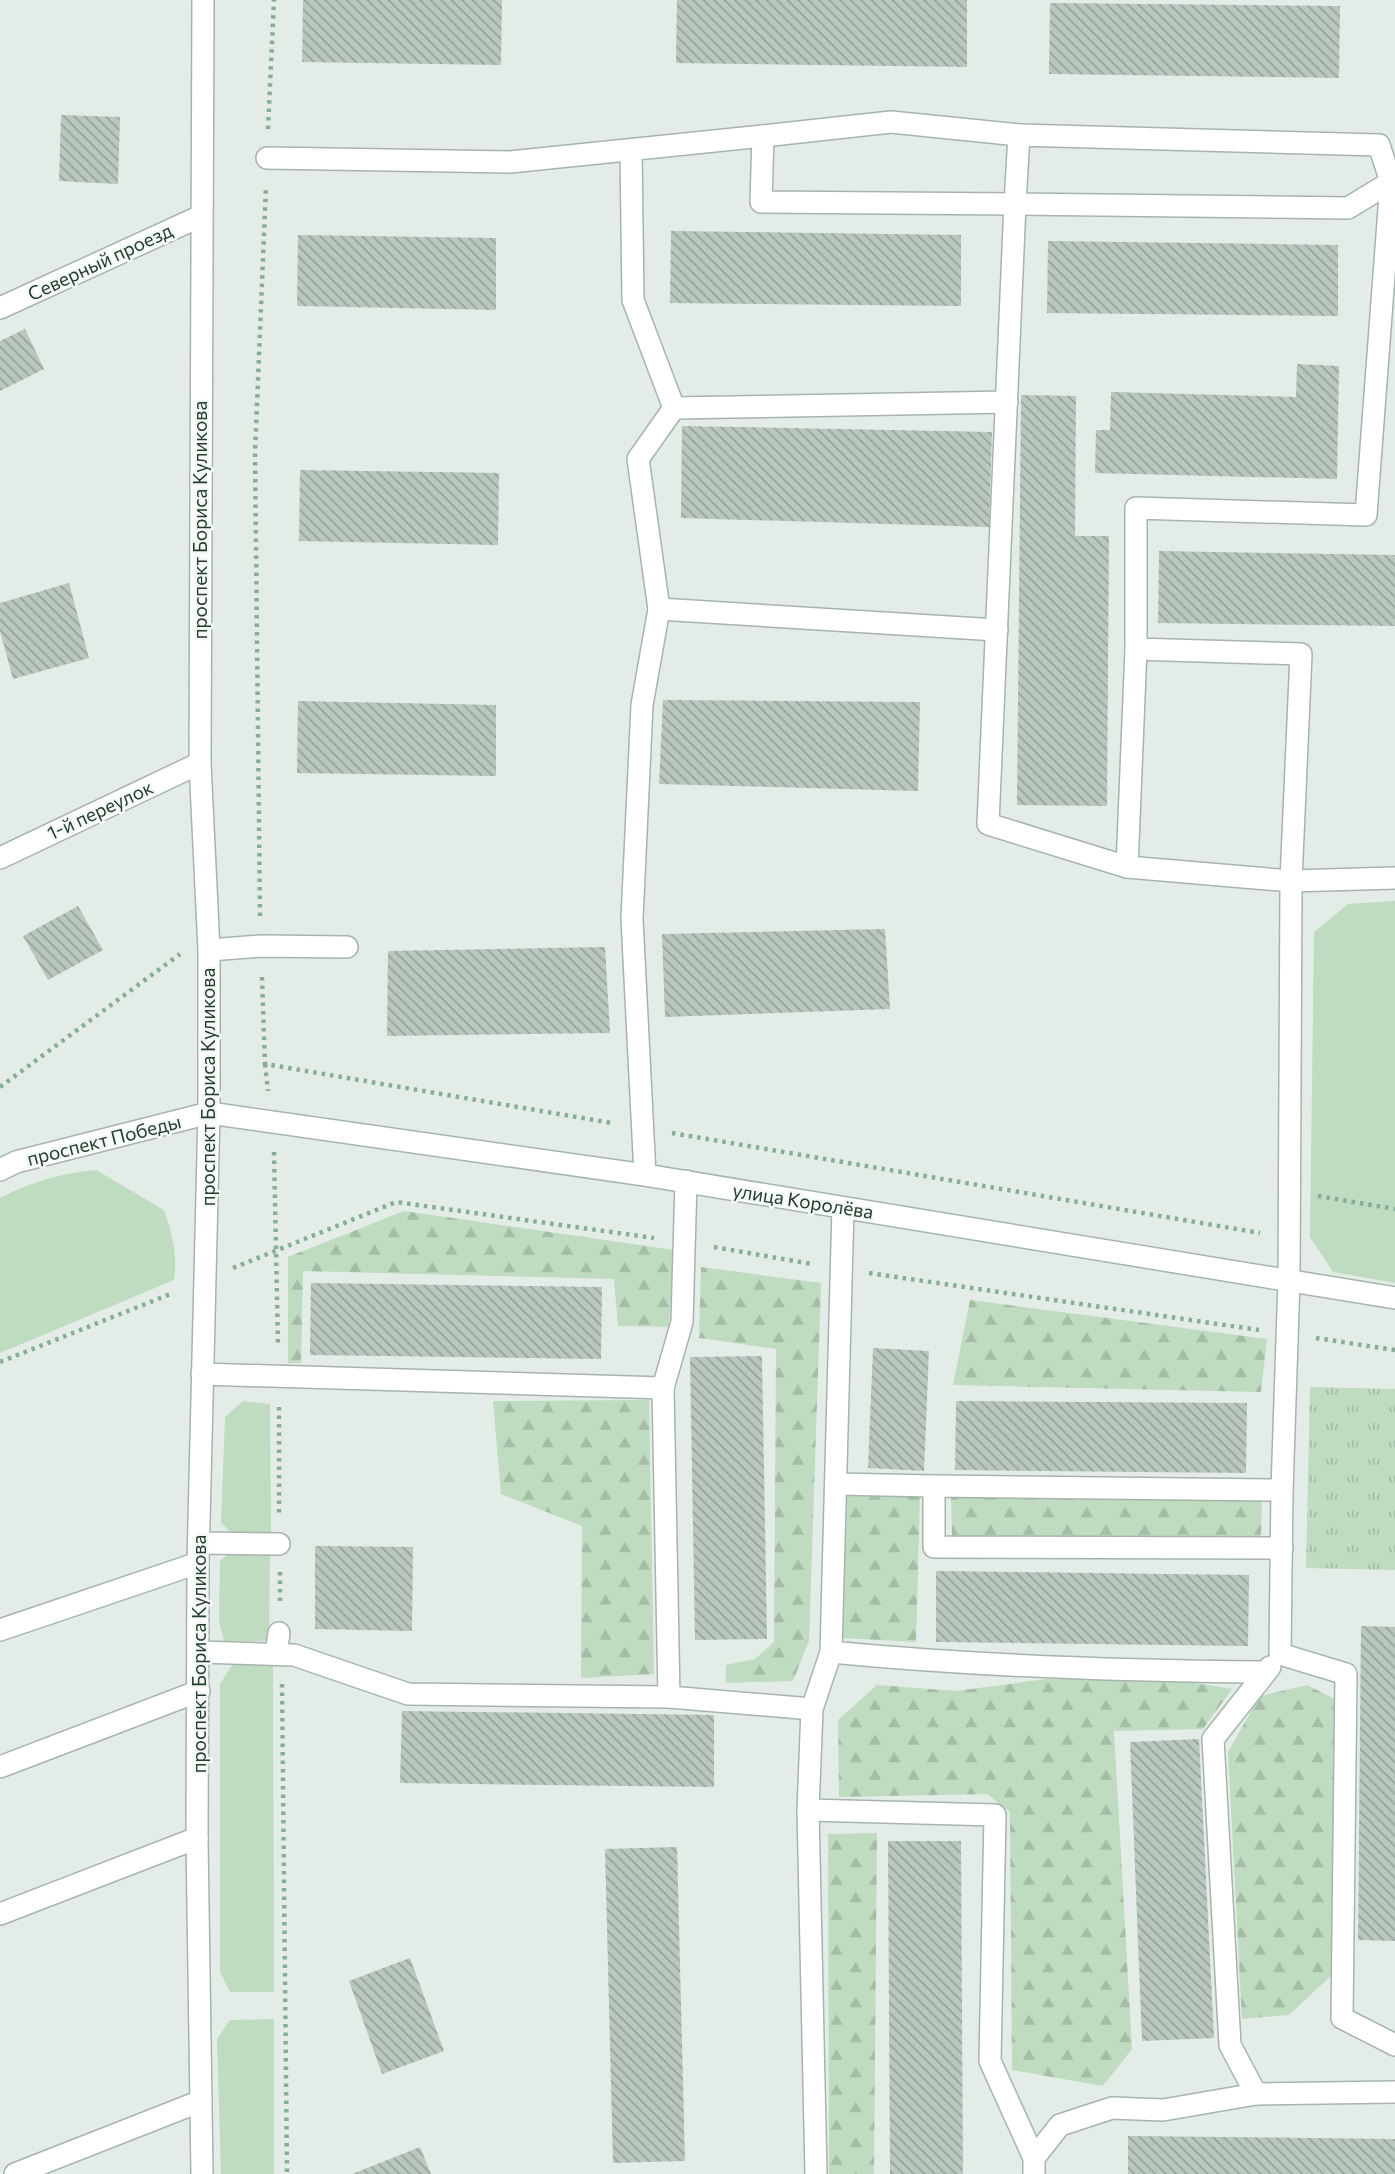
<svg xmlns="http://www.w3.org/2000/svg" width="1395" height="2174" font-family="Commissioner,sans-serif">
<defs>
<pattern id="forest-firs" width="22" height="20" patternUnits="userSpaceOnUse" patternTransform="scale(1.75)"><rect width="22" height="20" fill="#bfdbc0"/><path d="M5 1l3.5 6h-7zM16 11l3.5 6h-7z" fill="#a4bda5"/></pattern>
<pattern id="park-tufts" width="24" height="20" patternUnits="userSpaceOnUse" patternTransform="scale(1.75)"><rect width="24" height="20" fill="#bfdbc0"/><path d="M3 7l-1-3M5 7V3M7 7l1-3M15 17l-1-3M17 17v-4M19 17l1-3" fill="none" stroke="#a4bda5"/></pattern>
<pattern id="building-back-hatch" width="6" height="6" patternUnits="userSpaceOnUse" patternTransform="scale(1.75)"><rect width="6" height="6" fill="#b9c7bf"/><path d="M-1 5l2 2M0 0l6 6M5-1l2 2" fill="none" stroke="#96a39c"/></pattern>
</defs>
<rect width="100%" height="100%" fill="#e4ece7"/>
<g fill="#bfdbc0">
<polygon points="1395,901 1395,1283 1333,1272 1310,1237 1314,932 1348,904"/>
<path d="M 96,1170 L 164,1210 C 172,1233 178,1256 174,1280 L 0,1353 L 0,1198 C 31,1182 61,1173 96,1170 Z"/>
<polygon points="243,1401 270,1404 271,1534 232,1533 221,1523 225,1417"/>
<polygon points="232,1551 270,1552 269,1641 224,1641 219,1620 220,1561"/>
<polygon points="233,1664 273,1666 274,1992 230,1992 220,1972 220,1684"/>
<polygon points="274,2019 274,2174 221,2174 217,2039 230,2020"/>
</g>
<g fill="url(#forest-firs)">
<polygon points="404,1211 674,1250 669,1327 618,1326 614,1279 303,1271 301,1363 288,1363 288,1257"/>
<polygon points="701,1267 821,1283 809,1641 793,1681 726,1683 726,1665 755,1659 774,1642 776,1349 699,1338"/>
<polygon points="970,1300 1267,1339 1261,1392 953,1385"/>
<polygon points="649,1400 654,1674 581,1678 582,1526 501,1494 493,1401"/>
<polygon points="847,1493 920,1494 916,1642 842,1638"/>
<polygon points="951,1496 1262,1499 1261,1536 952,1537"/>
<polygon points="1046,1679 1170,1679 1232,1689 1203,1729 1114,1731 1132,2049 1103,2086 1012,2070 1010,1812 987,1794 839,1797 838,1720 877,1685 956,1691"/>
<polygon points="1307,1685 1337,1700 1334,1973 1289,2015 1242,2019 1228,1752 1260,1696"/>
<polygon points="877,1833 874,2174 829,2174 828,1834"/>
</g>
<polygon fill="url(#park-tufts)" points="1310,1387 1395,1389 1395,1570 1306,1568"/>
<g fill="url(#building-back-hatch)">
<polygon points="303,0 502,0 501,65 302,62"/>
<polygon points="677,0 967,0 967,67 676,63"/>
<polygon points="1050,3 1340,6 1339,78 1049,74"/>
<polygon points="61,115 120,117 118,184 59,181"/>
<polygon points="671,231 961,235 961,306 670,303"/>
<polygon points="298,235 496,238 496,310 297,306"/>
<polygon points="1048,241 1338,245 1338,316 1047,313"/>
<polygon points="25,329 44,369 0,391 0,341"/>
<polygon points="1297,364 1339,366 1337,479 1095,473 1096,430 1110,430 1111,392 1296,397"/>
<polygon points="1021,395 1076,396 1075,536 1109,536 1107,806 1017,805"/>
<polygon points="682,426 992,432 989,527 681,518"/>
<polygon points="300,470 499,473 498,545 299,541"/>
<polygon points="1159,551 1395,555 1395,626 1158,623"/>
<polygon points="69,583 89,658 13,679 0,631 0,603"/>
<polygon points="663,700 920,702 918,791 659,784"/>
<polygon points="298,701 496,705 496,776 297,773"/>
<polygon points="78,906 103,950 48,980 23,936"/>
<polygon points="885,929 890,1009 665,1017 662,934"/>
<polygon points="605,947 610,1033 387,1036 388,951"/>
<polygon points="311,1283 602,1287 601,1359 310,1355"/>
<polygon points="873,1348 929,1351 924,1471 868,1468"/>
<polygon points="762,1356 767,1639 695,1640 690,1357"/>
<polygon points="956,1401 1247,1403 1246,1473 955,1470"/>
<polygon points="315,1546 413,1547 412,1631 315,1629"/>
<polygon points="936,1571 1249,1575 1248,1646 936,1642"/>
<polygon points="1361,1626 1395,1627 1395,1941 1358,1940"/>
<polygon points="402,1711 714,1715 714,1787 400,1783"/>
<polygon points="1199,1739 1214,2038 1142,2041 1130,1742"/>
<polygon points="888,1841 961,1841 963,2174 890,2174"/>
<polygon points="677,1847 685,2161 613,2163 605,1849"/>
<polygon points="410,1958 444,2051 382,2074 349,1981"/>
<polygon points="1128,2136 1395,2139 1395,2174 1128,2174"/>
<polygon points="420,2147 431,2174 352,2174"/>
</g>
<g fill="none" stroke-linecap="round" stroke-linejoin="round">
<g stroke="#a7b4ad" stroke-width="24">
<g id="lane">
<polygon points="1019,135 1379,145 1391,182 1348,208 1015,204"/>
<polyline points="763,136 891,122 1019,135"/>
<polyline points="631,150 633,300 674,408 1007,402"/>
<polyline points="267,158 510,162 763,136 761,202 1015,204 988,824 1127,867"/>
<polyline points="1395,182 1391,182 1366,515 1136,508 1136,649 1301,654 1291,881 1289,1280 1282,1490 1280,1654 1346,1674 1342,2018 1395,2045"/>
<polyline points="659,609 997,630"/>
<polyline points="1136,649 1127,867 1291,881 1395,878"/>
<polyline points="209,950 261,946 347,947"/>
<polyline points="645,1175 632,919 642,705 659,609 638,459 674,408"/>
<path d="M 843,1208 L 831,1652 C 976,1666 1120,1671 1265,1672"/>
<polyline points="202,1374 663,1388 669,1697"/>
<polyline points="663,1388 682,1322 686,1181"/>
<polyline points="836,1484 934,1486"/>
<polyline points="1282,1490 934,1486 934,1547 1282,1548"/>
<polyline points="199,1543 279,1544"/>
<polyline points="0,1630 198,1563"/>
<polyline points="199,1652 294,1655 408,1694 669,1697 812,1709"/>
<polyline points="276,1654 279,1633"/>
<polyline points="1270,1667 1213,1739 1230,2045 1256,2094 1395,2092"/>
<polyline points="0,1767 199,1691"/>
<polyline points="808,1810 995,1815 990,2061 1034,2158"/>
<polyline points="0,1914 197,1838"/>
<polyline points="15,2174 201,2101"/>
<polyline points="816,2174 808,1810 812,1709 831,1652"/>
<polyline points="1034,2174 1034,2158 1060,2125 1112,2108 1163,2110 1256,2094"/>
</g>
</g>
<g stroke="#a7b4ad" stroke-width="24">
<g id="street">
<polyline points="0,308 201,216"/>
<polyline points="0,858 200,763"/>
<polyline points="0,1170 16,1162 209,1113 645,1175 1395,1298"/>
<polyline points="202,2174 197,1838 198,1563 209,1113 209,950 200,763 203,0"/>
</g>
</g>
<g stroke="#87ad99" stroke-width="4.5" stroke-dasharray="3.5 5" stroke-linecap="butt">
<polyline points="268,129 274,0"/>
<polyline points="260,916 255,453 266,186"/>
<polyline points="262,977 265,1064 612,1123"/>
<polyline points="265,1064 268,1091"/>
<polyline points="0,1087 180,954"/>
<polyline points="672,1133 1260,1233"/>
<polyline points="274,1152 278,1346"/>
<polyline points="1318,1196 1395,1209"/>
<polyline points="714,1247 812,1264"/>
<polyline points="233,1268 396,1202 654,1238"/>
<polyline points="869,1273 1259,1330"/>
<polyline points="1316,1338 1395,1350"/>
<polyline points="0,1362 173,1293"/>
<polyline points="279,1407 279,1514"/>
<polyline points="280,1572 280,1605"/>
<polyline points="282,1684 287,2174"/>
</g>
<use href="#lane" stroke="#fff" stroke-width="21"/>
<use href="#street" stroke="#fff" stroke-width="21"/>
</g>
<g text-anchor="middle" stroke-width="5" stroke-linejoin="round" paint-order="stroke">
<g font-size="19" fill="#253c31" stroke="#f4f9f5">
<text transform="translate(100 262) rotate(-25)" y="7">Северный проезд</text>
<text transform="translate(200 520) rotate(-90)" y="7">проспект Бориса Куликова</text>
<text transform="translate(100 810) rotate(-25)" y="7">1-й переулок</text>
<text transform="translate(208 1087) rotate(-90)" y="7">проспект Бориса Куликова</text>
<text transform="translate(104 1140) rotate(-14)" y="7">проспект Победы</text>
<text transform="translate(803 1201) rotate(9)" y="7">улица Королёва</text>
<text transform="translate(199 1654) rotate(-90)" y="7">проспект Бориса Куликова</text>
</g>
</g>
</svg>
